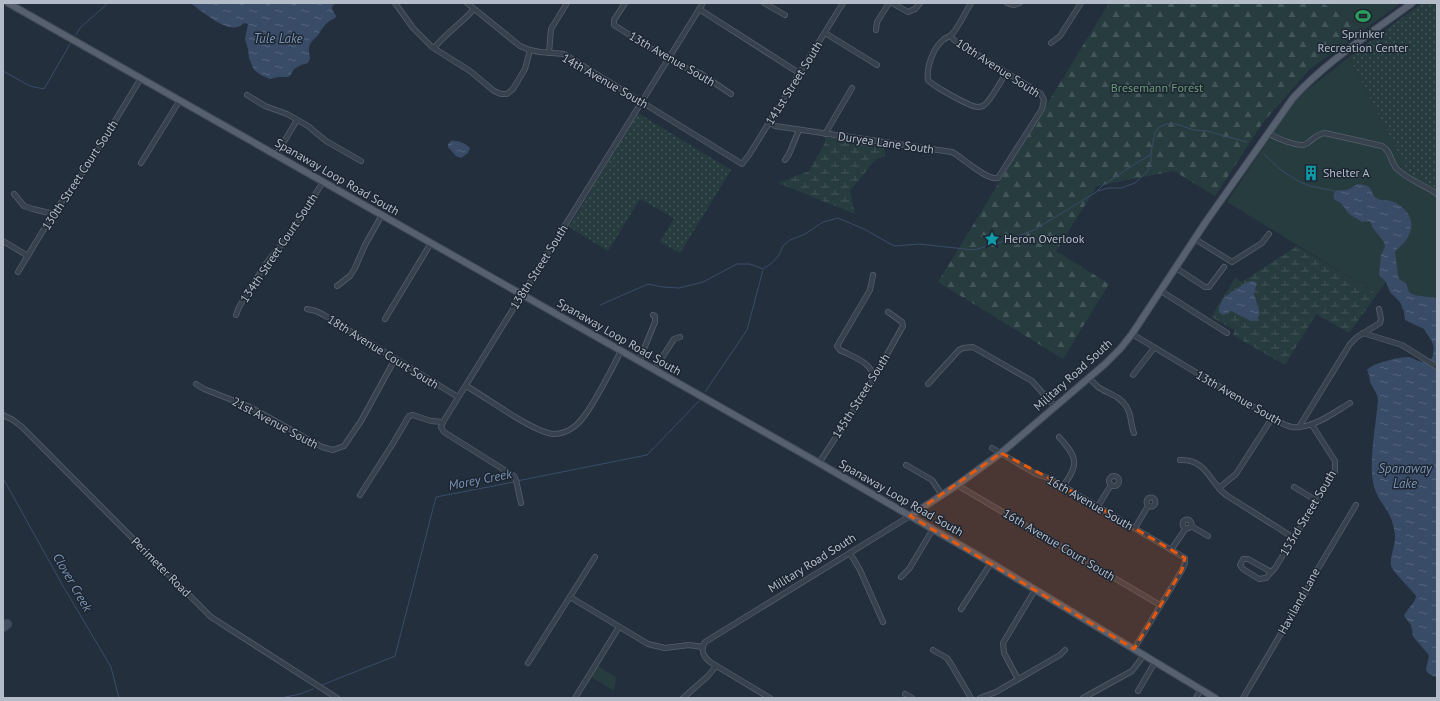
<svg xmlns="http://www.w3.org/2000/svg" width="1440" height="701" font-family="'PT Sans',sans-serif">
<defs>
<pattern id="grass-dots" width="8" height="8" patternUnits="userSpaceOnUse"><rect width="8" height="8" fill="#263c3f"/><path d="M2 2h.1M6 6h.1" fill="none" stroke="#435659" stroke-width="1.8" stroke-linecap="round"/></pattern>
<pattern id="forest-firs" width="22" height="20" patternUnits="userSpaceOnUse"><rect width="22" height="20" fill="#263c3f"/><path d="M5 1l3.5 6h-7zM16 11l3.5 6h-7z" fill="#435659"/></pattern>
<pattern id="wetland-marsh" width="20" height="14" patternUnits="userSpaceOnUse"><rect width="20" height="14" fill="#263c3f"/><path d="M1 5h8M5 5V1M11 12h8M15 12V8" fill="none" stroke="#435659"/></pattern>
<pattern id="water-ripples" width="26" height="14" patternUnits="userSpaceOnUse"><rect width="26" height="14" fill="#394c67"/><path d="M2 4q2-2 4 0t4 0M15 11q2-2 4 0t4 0" fill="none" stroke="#53647b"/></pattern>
</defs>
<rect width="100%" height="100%" fill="#242f3e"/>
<g fill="url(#grass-dots)">
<polygon points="1422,3 1437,3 1437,190 1407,171 1349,57"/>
<polygon points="638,113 731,170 680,253 660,242 674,218 640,199 608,251 569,227"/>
</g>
<polygon fill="url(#forest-firs)" points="1109,3 1323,3 1365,29 1310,69 1264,121 1215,196 1174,171 1097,186 1056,251 1109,284 1063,359 938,282"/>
<g fill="url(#wetland-marsh)" fill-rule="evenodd">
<polygon points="825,137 884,147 885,156 875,160 850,191 855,214 778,183 809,171 825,143"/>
<path d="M 1297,246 L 1377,294 L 1349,333 L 1316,314 L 1285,365 L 1233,335 L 1235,330 L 1211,317 L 1235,278 L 1242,282 ZM 1257,286 L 1254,294 L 1260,313 L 1239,315 L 1231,311 Z"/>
</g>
<g fill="#263c3f">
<polygon points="1323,3 1401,3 1365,29"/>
<polygon points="1349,57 1407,171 1434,187 1437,191 1437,298 1414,295 1409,292 1405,283 1399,279 1386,282 1377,294 1227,202 1293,103 1307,90"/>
<polygon points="598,666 616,677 614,691 591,677"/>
</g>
<g fill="url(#water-ripples)">
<path d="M 190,3 L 335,3 L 332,7 L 332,9 L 336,16 L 335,18 C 326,22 323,27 318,35 C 315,39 310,41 309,48 C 308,54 312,57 308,63 L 301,65 L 294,69 L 290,76 L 287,77 L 278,77 L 270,79 L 261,75 L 254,70 L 249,58 L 248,49 L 245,39 L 248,24 L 244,23 C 230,38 203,11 190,3 Z"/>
<path d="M 451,141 C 458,140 465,143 470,148 L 468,153 L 461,158 L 456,156 L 448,147 L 448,144 Z"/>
<path d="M 1358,184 C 1377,186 1368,194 1378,199 C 1383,202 1389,199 1394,202 C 1412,211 1417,226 1404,243 C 1401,246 1398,248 1395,252 L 1398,275 L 1399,279 L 1406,283 L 1409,292 L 1414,295 L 1437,298 L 1437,677 C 1420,672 1428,667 1429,655 L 1415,639 L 1413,636 L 1411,625 L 1404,616 C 1406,610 1416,602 1416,596 C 1415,593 1395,574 1392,568 C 1388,560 1396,544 1395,535 C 1394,526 1391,516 1386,509 C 1380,500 1375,493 1373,482 C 1369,459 1376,424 1378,400 C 1377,392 1374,390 1371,384 C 1369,379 1370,375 1367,370 C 1372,363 1400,357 1409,357 C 1414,358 1418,362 1424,362 C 1427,362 1430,360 1432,358 C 1437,343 1430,340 1424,329 L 1405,320 L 1404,312 L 1400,302 L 1390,292 L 1386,282 L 1379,275 L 1381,255 L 1385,247 L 1384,242 L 1372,227 L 1371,223 L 1369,221 L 1362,222 L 1349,214 L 1342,204 L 1334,199 C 1332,186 1340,192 1346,190 C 1351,189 1353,186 1358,184 Z"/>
<path d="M 1250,281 L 1254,281 L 1257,283 L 1254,294 L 1260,313 L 1257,320 L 1251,321 L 1231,311 L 1223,315 L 1219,312 C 1218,297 1238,288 1250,281 Z"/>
</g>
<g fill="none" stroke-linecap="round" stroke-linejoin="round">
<g stroke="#394c67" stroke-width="1">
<polyline points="76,35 80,28 108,3"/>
<polyline points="3,71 30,86 44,89 70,44"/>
<polyline points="1264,154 1281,170 1298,181 1310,186 1335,191"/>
<polyline points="1098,190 1102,186 1117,176 1127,169 1150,155"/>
<polyline points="600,305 648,284 662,287 679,288 703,282 737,264 750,264 763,269 772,263 779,255 783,246 790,240 805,234 823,222 838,218 864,229 894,246 919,244 974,250 1005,241 1034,230 1098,191 1108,188 1121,188 1135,183 1148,171 1151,162 1151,152 1155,133 1159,127 1166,124 1176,124 1194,130 1207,131 1247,142"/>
<polyline points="705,392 747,330 763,270"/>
<polyline points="3,478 63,586 111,667 119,698"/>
<polyline points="517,481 647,455 699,401"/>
<polyline points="322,685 395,656 436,497 514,482"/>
<polyline points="281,698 300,694 313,689"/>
</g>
<polyline stroke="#3f4a5a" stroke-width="10" points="3,627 7,624"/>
<g stroke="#565f6c" stroke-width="6">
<g id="minor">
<polyline points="395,3 413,28 432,47 470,71 494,91 501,94 507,94 513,89 525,69 530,50"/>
<polyline points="467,3 520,46 530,50 540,52 564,54 742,164 749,155 843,3"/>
<polyline points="625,3 614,20 614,25 668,59 678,65 700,73 731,94"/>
<polyline points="764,3 785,15"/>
<polyline points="892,3 908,12 915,9 920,3"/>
<path d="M 971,3 C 966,11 957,30 951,35 C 949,37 945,38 943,40 C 933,48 926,68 928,80 C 933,86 969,106 977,107 C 978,107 981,107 983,106 C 990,102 1001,81 1006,73"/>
<polyline points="1007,3 1014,5 1020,3"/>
<polyline points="699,9 799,73"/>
<polyline points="876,30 877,22 889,3"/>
<polyline points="825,33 877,65"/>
<polyline points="1051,43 1060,36 1081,3"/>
<path d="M 434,48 C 446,33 462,23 474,9"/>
<polyline points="549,53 551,29 567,3"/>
<polyline points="247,95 265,106 287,114 308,126 326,141 361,161"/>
<path d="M 770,123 L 775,126 L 952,152 C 963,158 987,181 998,178 L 1042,109 L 1044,100 L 1041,94 L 954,40 L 950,36"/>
<path d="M 1268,133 C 1274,137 1299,148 1306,144 C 1313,140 1316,134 1325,133 L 1382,146 C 1392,152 1390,162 1397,169 C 1408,180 1425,185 1437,194"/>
<polyline points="825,134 852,88"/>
<polyline points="276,155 297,120"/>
<polyline points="785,160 789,154 799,130"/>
<polyline points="141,163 180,100"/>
<polyline points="14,194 24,206 33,209 53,214"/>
<polyline points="1195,239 1232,262 1262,243 1269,234"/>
<polyline points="3,241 28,256"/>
<polyline points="1176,268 1205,287 1209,287 1224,267"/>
<polyline points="18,272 53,214 92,159 141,78"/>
<path d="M 873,275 L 870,290 L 837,346 L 840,350 C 851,356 874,363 873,378"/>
<polyline points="337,286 350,276 355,268 365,245 382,215"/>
<polyline points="1161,291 1227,333"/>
<polyline points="307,309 316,311 324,315 458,397"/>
<polyline points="236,315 239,307 265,265 290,234 323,182"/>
<polyline points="385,319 431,243"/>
<polyline points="1363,333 1402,345 1437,367"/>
<path d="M 1132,334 L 1272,418 C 1278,421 1285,426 1292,427 C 1313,429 1333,413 1350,403"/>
<polyline points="639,361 655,322 655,316 653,315"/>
<polyline points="654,370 674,339 680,337"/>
<polyline points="1133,375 1154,348"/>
<path d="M 1089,378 C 1092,381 1095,384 1098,387 C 1108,394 1119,395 1126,406 C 1132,414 1130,424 1134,433"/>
<polyline points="196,384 204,389 250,407 322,447 333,450 344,446 361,421 395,359"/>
<polyline points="928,384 959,350 963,348 973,347 1032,381 1055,407"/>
<path d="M 466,386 C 486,397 534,433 554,434 C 567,434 578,425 585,415 C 599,395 610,372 621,351"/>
<polyline points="3,415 13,420 22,427 211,617 337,698"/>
<polyline points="1299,427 1350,344 1357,337 1380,323 1381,319 1379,309"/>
<path d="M 1059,437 C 1077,457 1080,464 1063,486"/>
<polyline points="992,448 1036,474 1051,479 1185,558 1185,563 1182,570 1134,649"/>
<path d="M 1180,460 C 1207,459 1209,482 1226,495 L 1294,538"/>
<polyline points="819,463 868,388 903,326 902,322 888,312"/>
<polyline points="906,465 932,480 942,495"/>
<circle cx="1114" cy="481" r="5"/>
<polyline points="957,485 1160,605"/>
<polyline points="1294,487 1317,501"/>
<polyline points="1219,488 1236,474 1272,418"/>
<polyline points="360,495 392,445 409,416 413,415 431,421 443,422"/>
<circle cx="1151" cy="502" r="4.5"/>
<polyline points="521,503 516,480 514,476 444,432 441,427 443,422 703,3"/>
<polyline points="1098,506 1111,485"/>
<circle cx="1187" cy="524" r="4.5"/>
<polyline points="1191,526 1208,536"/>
<polyline points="1135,528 1148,506"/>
<polyline points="1171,550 1186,528"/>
<polyline points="850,553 860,570 883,622"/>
<polyline points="1271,572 1248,559 1243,559 1240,565 1243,569 1259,579 1266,578 1275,568 1335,472 1335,461 1312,425"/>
<polyline points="901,577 909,569 933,529"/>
<polyline points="570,597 648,644 665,648 689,645 703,647"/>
<polyline points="961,609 991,563"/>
<polyline points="933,650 947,658 951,664 971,698"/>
<polyline points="528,663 595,557"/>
<polyline points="1018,679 1004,653 1003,643 1035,590"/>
<polyline points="1138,691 1155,662"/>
<polyline points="905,694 912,698"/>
<polyline points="575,698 619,627"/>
<polyline points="683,698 708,676 716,666"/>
<path d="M 770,698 L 710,662 C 703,656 700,650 705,642 L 910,516"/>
<polyline points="980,698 996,692 1060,655 1065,650"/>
<polyline points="1083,698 1132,671 1144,655"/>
<polyline points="1196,698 1201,689"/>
<polyline points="1243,698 1289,620 1301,603 1313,577 1356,505"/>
</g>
</g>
<g stroke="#414a57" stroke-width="8">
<g id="major">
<polyline points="8,3 819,463 991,563 1215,698"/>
<path d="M 910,516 L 957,485 L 1001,453 L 1105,364 L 1120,349 L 1132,334 L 1205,223 L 1293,98 C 1327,61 1371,33 1412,3"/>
</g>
</g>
<use href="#minor" stroke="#38414e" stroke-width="4.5"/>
<use href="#major" stroke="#56606e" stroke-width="6"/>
</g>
<path fill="#e8590c" fill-opacity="0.2" stroke="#e8590c" stroke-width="3" stroke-dasharray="8 5" stroke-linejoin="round" d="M 1001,453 L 1051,479 L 1185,558 L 1182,570 L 1134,649 L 910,516 Z"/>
<defs>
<g id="stadium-bare" transform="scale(1.2)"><path d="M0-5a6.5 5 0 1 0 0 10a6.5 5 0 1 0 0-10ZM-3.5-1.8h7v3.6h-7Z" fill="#2e9e5b" stroke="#1d2633" stroke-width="2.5" paint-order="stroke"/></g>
<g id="building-bare" transform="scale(1.2)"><path d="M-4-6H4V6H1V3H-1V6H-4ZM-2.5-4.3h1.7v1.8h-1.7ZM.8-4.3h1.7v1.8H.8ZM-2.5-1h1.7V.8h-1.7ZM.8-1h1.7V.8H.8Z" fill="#0f9aa8" stroke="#1d2633" stroke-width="2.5" paint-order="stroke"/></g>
<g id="sight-bare" transform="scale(1.2)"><path d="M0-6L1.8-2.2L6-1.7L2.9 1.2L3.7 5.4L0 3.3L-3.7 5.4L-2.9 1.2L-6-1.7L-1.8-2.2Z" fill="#0f9aa8" stroke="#1d2633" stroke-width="2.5" paint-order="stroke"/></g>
</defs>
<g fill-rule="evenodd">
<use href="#stadium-bare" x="1363" y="16"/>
<use href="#building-bare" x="1311" y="173"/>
<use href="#sight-bare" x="992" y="239"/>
</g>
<g text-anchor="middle" stroke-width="3" stroke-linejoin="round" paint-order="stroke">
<g font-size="12" fill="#b4bcc9" stroke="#1d2633" text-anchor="start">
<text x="1363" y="38" text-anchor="middle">Sprinker<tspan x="1363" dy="14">Recreation Center</tspan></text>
<text x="1323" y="177">Shelter A</text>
<text x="1004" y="243">Heron Overlook</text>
</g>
<g font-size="12" fill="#b4bcc9" stroke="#1d2633">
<text transform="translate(672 59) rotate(30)" y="4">13th Avenue South</text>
<text transform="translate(998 68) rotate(33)" y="4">10th Avenue South</text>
<text transform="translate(605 81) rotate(30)" y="4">14th Avenue South</text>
<text transform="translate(794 83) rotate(-58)" y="4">141st Street South</text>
<text transform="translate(886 143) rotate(8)" y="4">Duryea Lane South</text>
<text transform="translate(80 175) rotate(-57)" y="4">130th Street Court South</text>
<text transform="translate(337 177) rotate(30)" y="4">Spanaway Loop Road South</text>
<text transform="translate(279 248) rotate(-56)" y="4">134th Street Court South</text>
<text transform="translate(539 267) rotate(-58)" y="4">138th Street South</text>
<text transform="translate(619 337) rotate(30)" y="4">Spanaway Loop Road South</text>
<text transform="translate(383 352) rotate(32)" y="4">18th Avenue Court South</text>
<text transform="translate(1073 375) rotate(-42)" y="4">Military Road South</text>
<text transform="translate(861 396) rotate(-58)" y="4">145th Street South</text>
<text transform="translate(1239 398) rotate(30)" y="4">13th Avenue South</text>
<text transform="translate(275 423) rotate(28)" y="4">21st Avenue South</text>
<text transform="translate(901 498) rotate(30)" y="4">Spanaway Loop Road South</text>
<text transform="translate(1090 503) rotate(30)" y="4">16th Avenue South</text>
<text transform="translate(1308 513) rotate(-59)" y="4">153rd Street South</text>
<text transform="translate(1059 545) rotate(31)" y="4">16th Avenue Court South</text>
<text transform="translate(812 563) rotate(-32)" y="4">Military Road South</text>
<text transform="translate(161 567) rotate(45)" y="4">Perimeter Road</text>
<text transform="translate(1299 601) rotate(-61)" y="4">Haviland Lane</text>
</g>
<g font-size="12" fill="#6b9a76" stroke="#1d2633">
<text x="1157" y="92">Bresemann Forest</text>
</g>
<g font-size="13" font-style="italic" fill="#7c92b1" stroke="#1d2633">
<text x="278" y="43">Tule Lake</text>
<text x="1405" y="473">Spanaway<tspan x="1405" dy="15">Lake</tspan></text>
<text transform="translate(480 479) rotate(-11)" y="5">Morey Creek</text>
<text transform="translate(73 582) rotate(60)" y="5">Clover Creek</text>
</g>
</g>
<rect width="1440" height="701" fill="none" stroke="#b4bcc9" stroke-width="8"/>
</svg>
